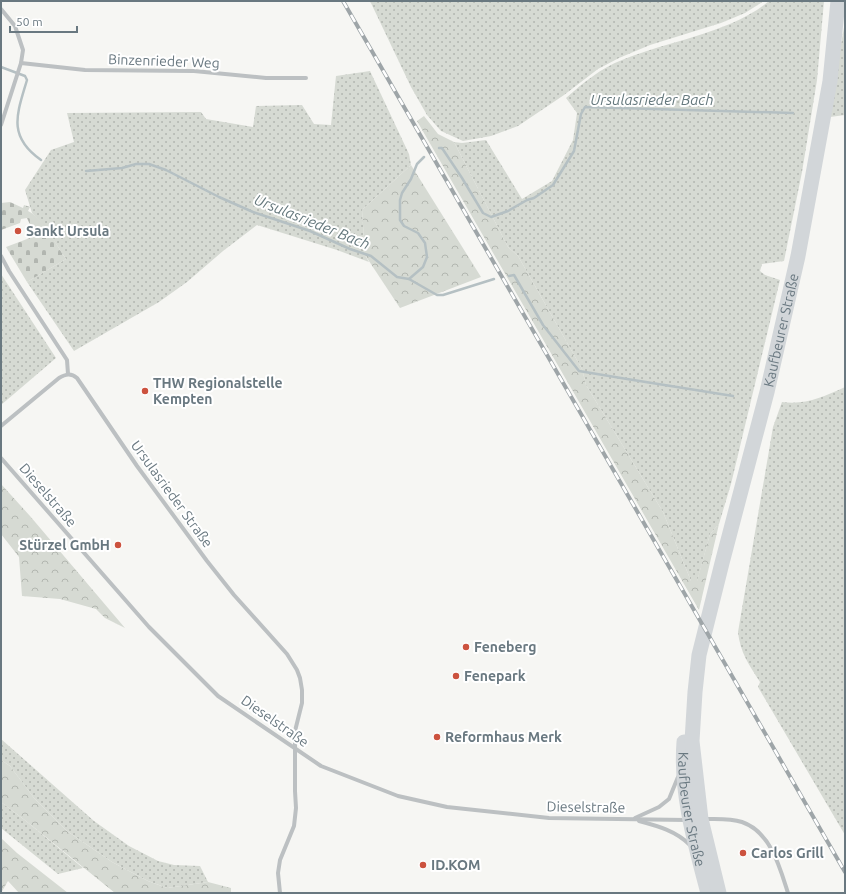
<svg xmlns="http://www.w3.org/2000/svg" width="846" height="894" font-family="Ubuntu,sans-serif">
<defs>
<pattern id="grass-dots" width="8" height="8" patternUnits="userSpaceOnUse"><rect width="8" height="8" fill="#d6dad3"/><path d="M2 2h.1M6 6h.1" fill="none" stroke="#b2b6b0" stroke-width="1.8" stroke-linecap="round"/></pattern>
<pattern id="forest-crowns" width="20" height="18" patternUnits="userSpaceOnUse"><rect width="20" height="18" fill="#d6dad3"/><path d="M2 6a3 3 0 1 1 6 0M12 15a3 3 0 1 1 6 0" fill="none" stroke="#b2b6b0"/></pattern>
<pattern id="cemetery-stones" width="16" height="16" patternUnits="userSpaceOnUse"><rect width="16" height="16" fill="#d6dad3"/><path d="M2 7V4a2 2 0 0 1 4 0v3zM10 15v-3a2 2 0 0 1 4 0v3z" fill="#b2b6b0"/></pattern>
</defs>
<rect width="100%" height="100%" fill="#f6f6f3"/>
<g fill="url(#grass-dots)">
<polygon points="370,1 764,1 745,13 721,23 650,45 619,58 598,69 564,95 518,126 491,136 463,141 441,131 427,115 411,87"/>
<path d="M 769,1 L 824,1 L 817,80 L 802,172 L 784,261 L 762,264 L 760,271 L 765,275 L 780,280 L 731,484 L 719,524 L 710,534 L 697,582 L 691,581 L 663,512 L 586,385 L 582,369 L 518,256 L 508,247 L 454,142 L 462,143 L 486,140 L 522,199 L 552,181 L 573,140 L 577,113 L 566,98 C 583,83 601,68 622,60 C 667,41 731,33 769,1 Z"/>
<polygon points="845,22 845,115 830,117 834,82"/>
<polygon points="370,71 409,154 411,165 362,210 365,255 369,262 337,250 257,225 223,251 187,282 159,302 74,351 27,282 66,259 45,227 32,213 25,190 51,150 74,142 67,113 201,112 206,119 253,127 256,106 302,105 314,124 331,125 336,76"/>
<polygon points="1,274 56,358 1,405"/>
<path d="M 845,387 L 845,835 L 758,687 L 760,682 C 749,665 740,652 738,632 L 773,427 L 782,402 C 806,405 823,397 845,387 Z"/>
<polygon points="1,739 94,821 129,846 158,861 174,865 200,866 208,882 167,888 148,881 112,862 67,831 34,798 10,766 1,760"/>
<polygon points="1,802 26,821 83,868 58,874 1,828"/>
</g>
<g fill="url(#forest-crowns)">
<polygon points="424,116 438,134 454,142 508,247 518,256 582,369 586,385 663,512 691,581 697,581 710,534 719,524 699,610 417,121"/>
<polygon points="411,165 481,277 400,308 365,255 362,210"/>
<polygon points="1,484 30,516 125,628 105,618 96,609 60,599 22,596 19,557 1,534"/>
<polygon points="1,760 10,766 34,798 67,831 112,862 148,881 167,888 208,882 231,888 231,893 115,893 26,821 1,802"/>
<polygon points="1,838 17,853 68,893 19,893 8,881 1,893"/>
</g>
<path fill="url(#cemetery-stones)" d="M 10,202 L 23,208 L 24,205 L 30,207 L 28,211 C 44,219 56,245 66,259 L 27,282 L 6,247 L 35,236 L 27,218 L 21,219 L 20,223 L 1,230 L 1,203 Z"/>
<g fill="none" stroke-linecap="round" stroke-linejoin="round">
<g stroke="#b5c0c3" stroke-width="2.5">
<path d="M 1,67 L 25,76 L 27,80 C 17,114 7,136 41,160"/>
<polyline points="439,148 442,148 462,178 483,213 491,217 508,211 527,200 534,198 553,185 574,151 581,114 585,107 793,113"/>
<polyline points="86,171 122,168 136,164 149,164 166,170 219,197 253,212 310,231 350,249 371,256 397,277 409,279 423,267 427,257 425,243 418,233 404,226 400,220 400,200 402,193 411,179 417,164 424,157"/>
<polyline points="509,276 514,275 543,325 579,371 627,379 733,396"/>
<polyline points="409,279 437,295 443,295 494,279"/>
</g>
<g stroke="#bcc0c2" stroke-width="4">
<polyline points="1,9 15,26 23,50 21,63 1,125"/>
<polyline points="21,63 85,70 194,71 266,78 306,78"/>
<polyline points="1,256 9,271 67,360 68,374"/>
<path d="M 1,426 L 59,378 C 66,374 71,373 77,378 L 137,466 L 207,561 L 234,595 L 287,654 L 297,670 L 300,678 L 302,690 L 302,703 L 295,731 L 295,791 L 296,808 L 294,826 L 280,860 L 278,873 L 280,893"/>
<polyline points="1,458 149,627 218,696 321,766 398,796 447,807 549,818 686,820"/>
<polyline points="635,818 659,807 669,799 678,777"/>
<path d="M 705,819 C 717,819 730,818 742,822 C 771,832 780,868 788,893"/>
<path d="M 639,821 C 658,826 676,831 690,845"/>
</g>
<g stroke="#d2d6d9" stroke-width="15">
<path id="s1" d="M 684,742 C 680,793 695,844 708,893"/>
<path id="s2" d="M 719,893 L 701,819 L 692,741 L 695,692 L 699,655 L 722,563 L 767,392 L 798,256 L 830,81 L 838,1"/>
</g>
<g stroke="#9ea5a8" stroke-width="4">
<polyline id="rail" points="343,1 845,872"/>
</g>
<use href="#rail" stroke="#fff" stroke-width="2.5" stroke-dasharray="8" stroke-linecap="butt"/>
</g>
<g fill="#cc523e" stroke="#fff" stroke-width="1.5">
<circle cx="18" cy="231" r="4"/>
<circle cx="145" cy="391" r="4"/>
<circle cx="118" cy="545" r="4"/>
<circle cx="466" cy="647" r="4"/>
<circle cx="456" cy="676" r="4"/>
<circle cx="437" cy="737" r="4"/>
<circle cx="743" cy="853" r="4"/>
<circle cx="423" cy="865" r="4"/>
</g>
<g text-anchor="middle" stroke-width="4" stroke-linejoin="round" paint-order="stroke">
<g font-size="14" fill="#697880" stroke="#fff">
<text transform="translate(164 61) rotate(2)" y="5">Binzenrieder Weg</text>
<text dy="5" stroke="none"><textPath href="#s2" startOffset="576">Kaufbeurer Straße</textPath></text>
<text transform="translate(172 494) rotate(54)" y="5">Ursulasrieder Straße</text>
<text transform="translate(48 495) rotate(49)" y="5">Dieselstraße</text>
<text transform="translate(275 721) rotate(35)" y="5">Dieselstraße</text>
<text transform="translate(586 807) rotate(1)" y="5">Dieselstraße</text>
<text dy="5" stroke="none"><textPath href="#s1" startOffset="68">Kaufbeurer Straße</textPath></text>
</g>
<g font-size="14" font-weight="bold" fill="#697880" stroke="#fff" text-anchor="start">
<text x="26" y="236">Sankt Ursula</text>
<text x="153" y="388">THW Regionalstelle<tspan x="153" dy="16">Kempten</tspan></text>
<text x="110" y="550" text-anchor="end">Stürzel GmbH</text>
<text x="474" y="652">Feneberg</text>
<text x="464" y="681">Fenepark</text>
<text x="445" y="742">Reformhaus Merk</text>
<text x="751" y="858">Carlos Grill</text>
<text x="431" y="870">ID.KOM</text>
</g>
<g font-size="15" font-style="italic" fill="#65787d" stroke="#fff">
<text x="652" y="105">Ursulasrieder Bach</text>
<text transform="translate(312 222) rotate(22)" y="5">Ursulasrieder Bach</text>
</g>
</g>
<rect width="846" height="894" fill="none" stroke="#697880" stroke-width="4"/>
<path d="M10 26v6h67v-6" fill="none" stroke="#697880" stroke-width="2"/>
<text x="16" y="26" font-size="12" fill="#697880" stroke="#ffffff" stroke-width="3" paint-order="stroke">50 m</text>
</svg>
